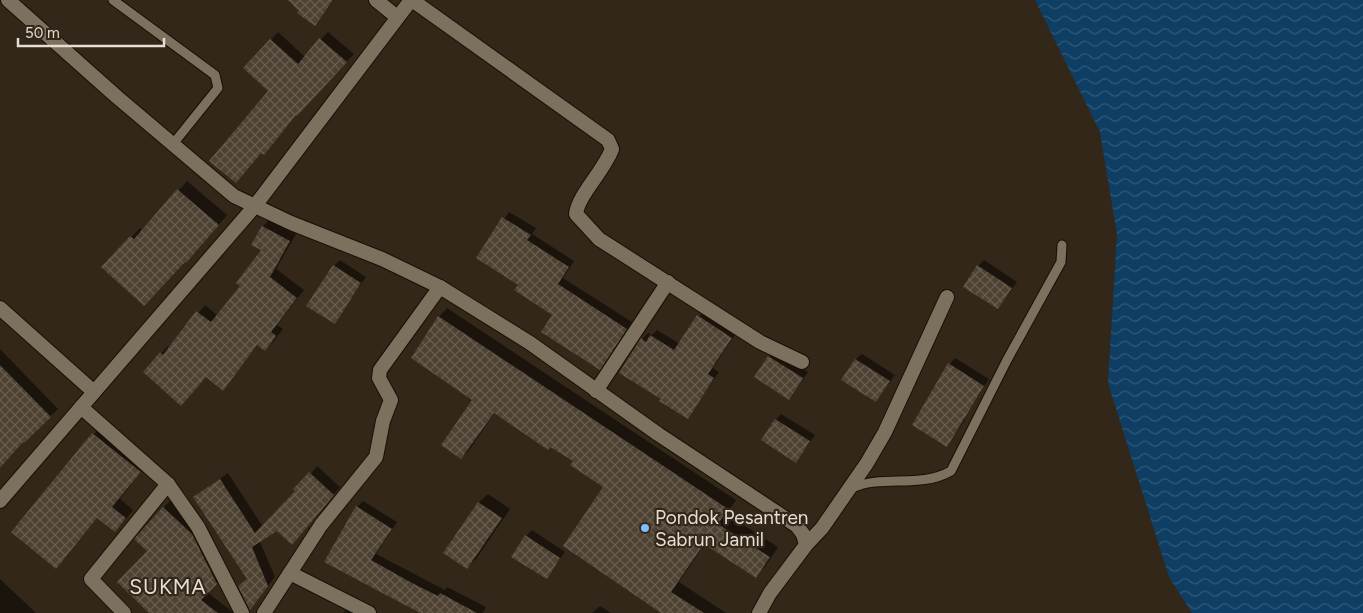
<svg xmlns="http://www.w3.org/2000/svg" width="1363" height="613" font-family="Figtree,sans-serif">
<defs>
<pattern id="water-waves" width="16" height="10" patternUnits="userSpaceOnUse" patternTransform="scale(1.25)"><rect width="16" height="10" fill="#0e3e63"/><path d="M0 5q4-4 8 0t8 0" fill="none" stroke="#315978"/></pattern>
<pattern id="building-cross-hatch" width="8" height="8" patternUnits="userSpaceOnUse" patternTransform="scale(1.25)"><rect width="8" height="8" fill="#4e4233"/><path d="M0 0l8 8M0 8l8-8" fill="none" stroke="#675d50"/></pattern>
</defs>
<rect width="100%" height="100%" fill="#322718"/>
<polygon fill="url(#water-waves)" points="1035,0 1363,0 1363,613 1192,613 1169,577 1108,383 1117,234 1100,132"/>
<g fill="#0007">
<polygon points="290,0 334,0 315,24"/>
<polygon points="278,32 305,57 328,32 354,54 297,114 264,154 270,91 271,40"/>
<polygon points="187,181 227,215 195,253 186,261 103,267 140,228 143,231"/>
<polygon points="509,212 536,228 532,234 574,261 563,278 632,322 600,368 554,314 520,284 478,258"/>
<polygon points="270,219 296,234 276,269 304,290 277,325 283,329 272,343 265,350 258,344 223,389 206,376 188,397 161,353 168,346 170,348 205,305 218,316 242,286 263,250 253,244 263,226"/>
<polygon points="340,260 366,277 334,323 334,266"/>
<polygon points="984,260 1017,282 998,308 978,266"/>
<polygon points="447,308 736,500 726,514 778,547 765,567 756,576 705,544 679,582 726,613 663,613 605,487 574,461 495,412 470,449 461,458 474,399 439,317"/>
<polygon points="704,310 737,332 713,368 719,372 687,418 662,398 642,339 648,333 652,335 657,330 680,344"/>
<polygon points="0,349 58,409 23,441 0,468"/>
<polygon points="775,351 808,372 789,398 769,357"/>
<polygon points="862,354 895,375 876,401 856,359"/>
<polygon points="955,358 989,379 964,419 965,420 947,446 950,364"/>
<polygon points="781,414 815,435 796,461 776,420"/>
<polygon points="101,426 148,463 120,499 133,510 123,523 115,531 98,517 64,559 12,532"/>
<polygon points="317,466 340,487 292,544 277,529 259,540 275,577 250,608 248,579 195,497 228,473 263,527 297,491"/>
<polygon points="488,494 510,509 476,559 467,568 445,553 479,502"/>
<polygon points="170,501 199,527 224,576 207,592 234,613 151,613 149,551 163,508"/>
<polygon points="363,501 397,522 376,554 445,590 447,587 486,607 483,613 430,613 422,609 418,612 325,561 357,507"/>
<polygon points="532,530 565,552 546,578 526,536"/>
<polygon points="0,579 36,613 0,613"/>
<polygon points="350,605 367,613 343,613"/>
<polygon points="600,606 611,613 592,613"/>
</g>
<g fill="url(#building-cross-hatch)">
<polygon points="288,0 333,0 315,26 297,13 299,11"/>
<polygon points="319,38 347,62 297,116 296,115 264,155 261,153 236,183 209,161 268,91 243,68 270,39 298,64"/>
<polygon points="177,189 219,225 186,263 185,262 144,306 101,267 130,236 134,239"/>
<polygon points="502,217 531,235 527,240 569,267 558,284 627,329 600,370 541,332 552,315 514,290 518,285 476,258"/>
<polygon points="262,226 290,241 270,277 297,298 271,332 276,336 265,351 257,345 223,391 206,377 181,406 143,372 160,352 163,355 196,311 211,322 240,286 236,283 261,250 251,245"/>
<polygon points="333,265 361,283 335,324 306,306"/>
<polygon points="977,265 1012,288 998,309 963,287"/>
<polygon points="697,315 732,338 708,374 714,378 688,419 659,401 661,399 619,373 641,338 646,342 650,335 674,350"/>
<polygon points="438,316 728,509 718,524 770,557 756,578 704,544 671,592 704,613 661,613 563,546 603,487 570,465 573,461 550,447 548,450 494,413 461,459 441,445 472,400 411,358"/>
<polygon points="768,356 803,378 789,400 754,377"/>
<polygon points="855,359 890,381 876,402 841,380"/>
<polygon points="948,363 984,386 947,447 912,425"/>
<polygon points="0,365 51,417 24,443 23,442 0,468"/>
<polygon points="775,419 810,441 796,463 761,440"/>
<polygon points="92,433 141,472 112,507 126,518 115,532 97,518 56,569 11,532"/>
<polygon points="309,472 334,495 292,545 277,531 252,547 268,586 250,610 238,586 247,579 193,497 220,479 255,533 295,491 293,489"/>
<polygon points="478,502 502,518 467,569 443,553"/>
<polygon points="356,506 392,529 371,560 412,583 438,596 440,593 477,613 420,613 324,562"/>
<polygon points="163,507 192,534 217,584 201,600 218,613 149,613 117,582 147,551 134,539"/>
<polygon points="525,535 560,558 547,579 511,557"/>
</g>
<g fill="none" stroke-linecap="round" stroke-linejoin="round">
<g stroke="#191003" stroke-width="11">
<g id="service">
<polyline points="113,0 215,75 218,88 173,144"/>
<path d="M 852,488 C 884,474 919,489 951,471 L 1007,360 L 1061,262 L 1062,245"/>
</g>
</g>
<g stroke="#191003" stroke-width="16">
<g id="minor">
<polyline points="8,0 117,97 234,196 291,223 382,259 440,287 530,343 658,434 797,526 803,534 806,545 770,593 759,613"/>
<polyline points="376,0 397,17"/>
<path d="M 412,0 L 608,140 L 612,149 C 604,171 578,195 576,214 L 599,239 L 760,342 L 802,362"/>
<polyline points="0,308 94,392"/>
<polyline points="596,391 668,282"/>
<polyline points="81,407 168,484 198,527 242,613"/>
<polyline points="0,501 254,207 411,0"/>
<polyline points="806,545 822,528 867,463 885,432 947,297"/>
<polyline points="290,573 369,613"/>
<polyline points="124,613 91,579 168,484"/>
<polyline points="264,613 321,525 376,457 383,421 391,400 379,378 380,370 440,287"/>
</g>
</g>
<use href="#service" stroke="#7c705f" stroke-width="9"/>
<use href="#minor" stroke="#7c705f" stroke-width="14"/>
</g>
<circle fill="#7cbef9" stroke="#322718" stroke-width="2" cx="645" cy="528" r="5"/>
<g text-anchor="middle" stroke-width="4.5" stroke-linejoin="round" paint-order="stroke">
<g font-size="19" fill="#e5ded4" stroke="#322718" text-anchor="start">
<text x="655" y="524">Pondok Pesantren<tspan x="655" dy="22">Sabrun Jamil</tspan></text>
</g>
<g font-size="21" letter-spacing="1" fill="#e5ded4" stroke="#322718">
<text x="168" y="594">SUKMA</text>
</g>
</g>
<path d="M18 38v8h146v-8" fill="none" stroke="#e5ded4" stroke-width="2.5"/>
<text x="25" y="38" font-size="15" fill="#e5ded4" stroke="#322718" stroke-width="4" paint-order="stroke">50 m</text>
</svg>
